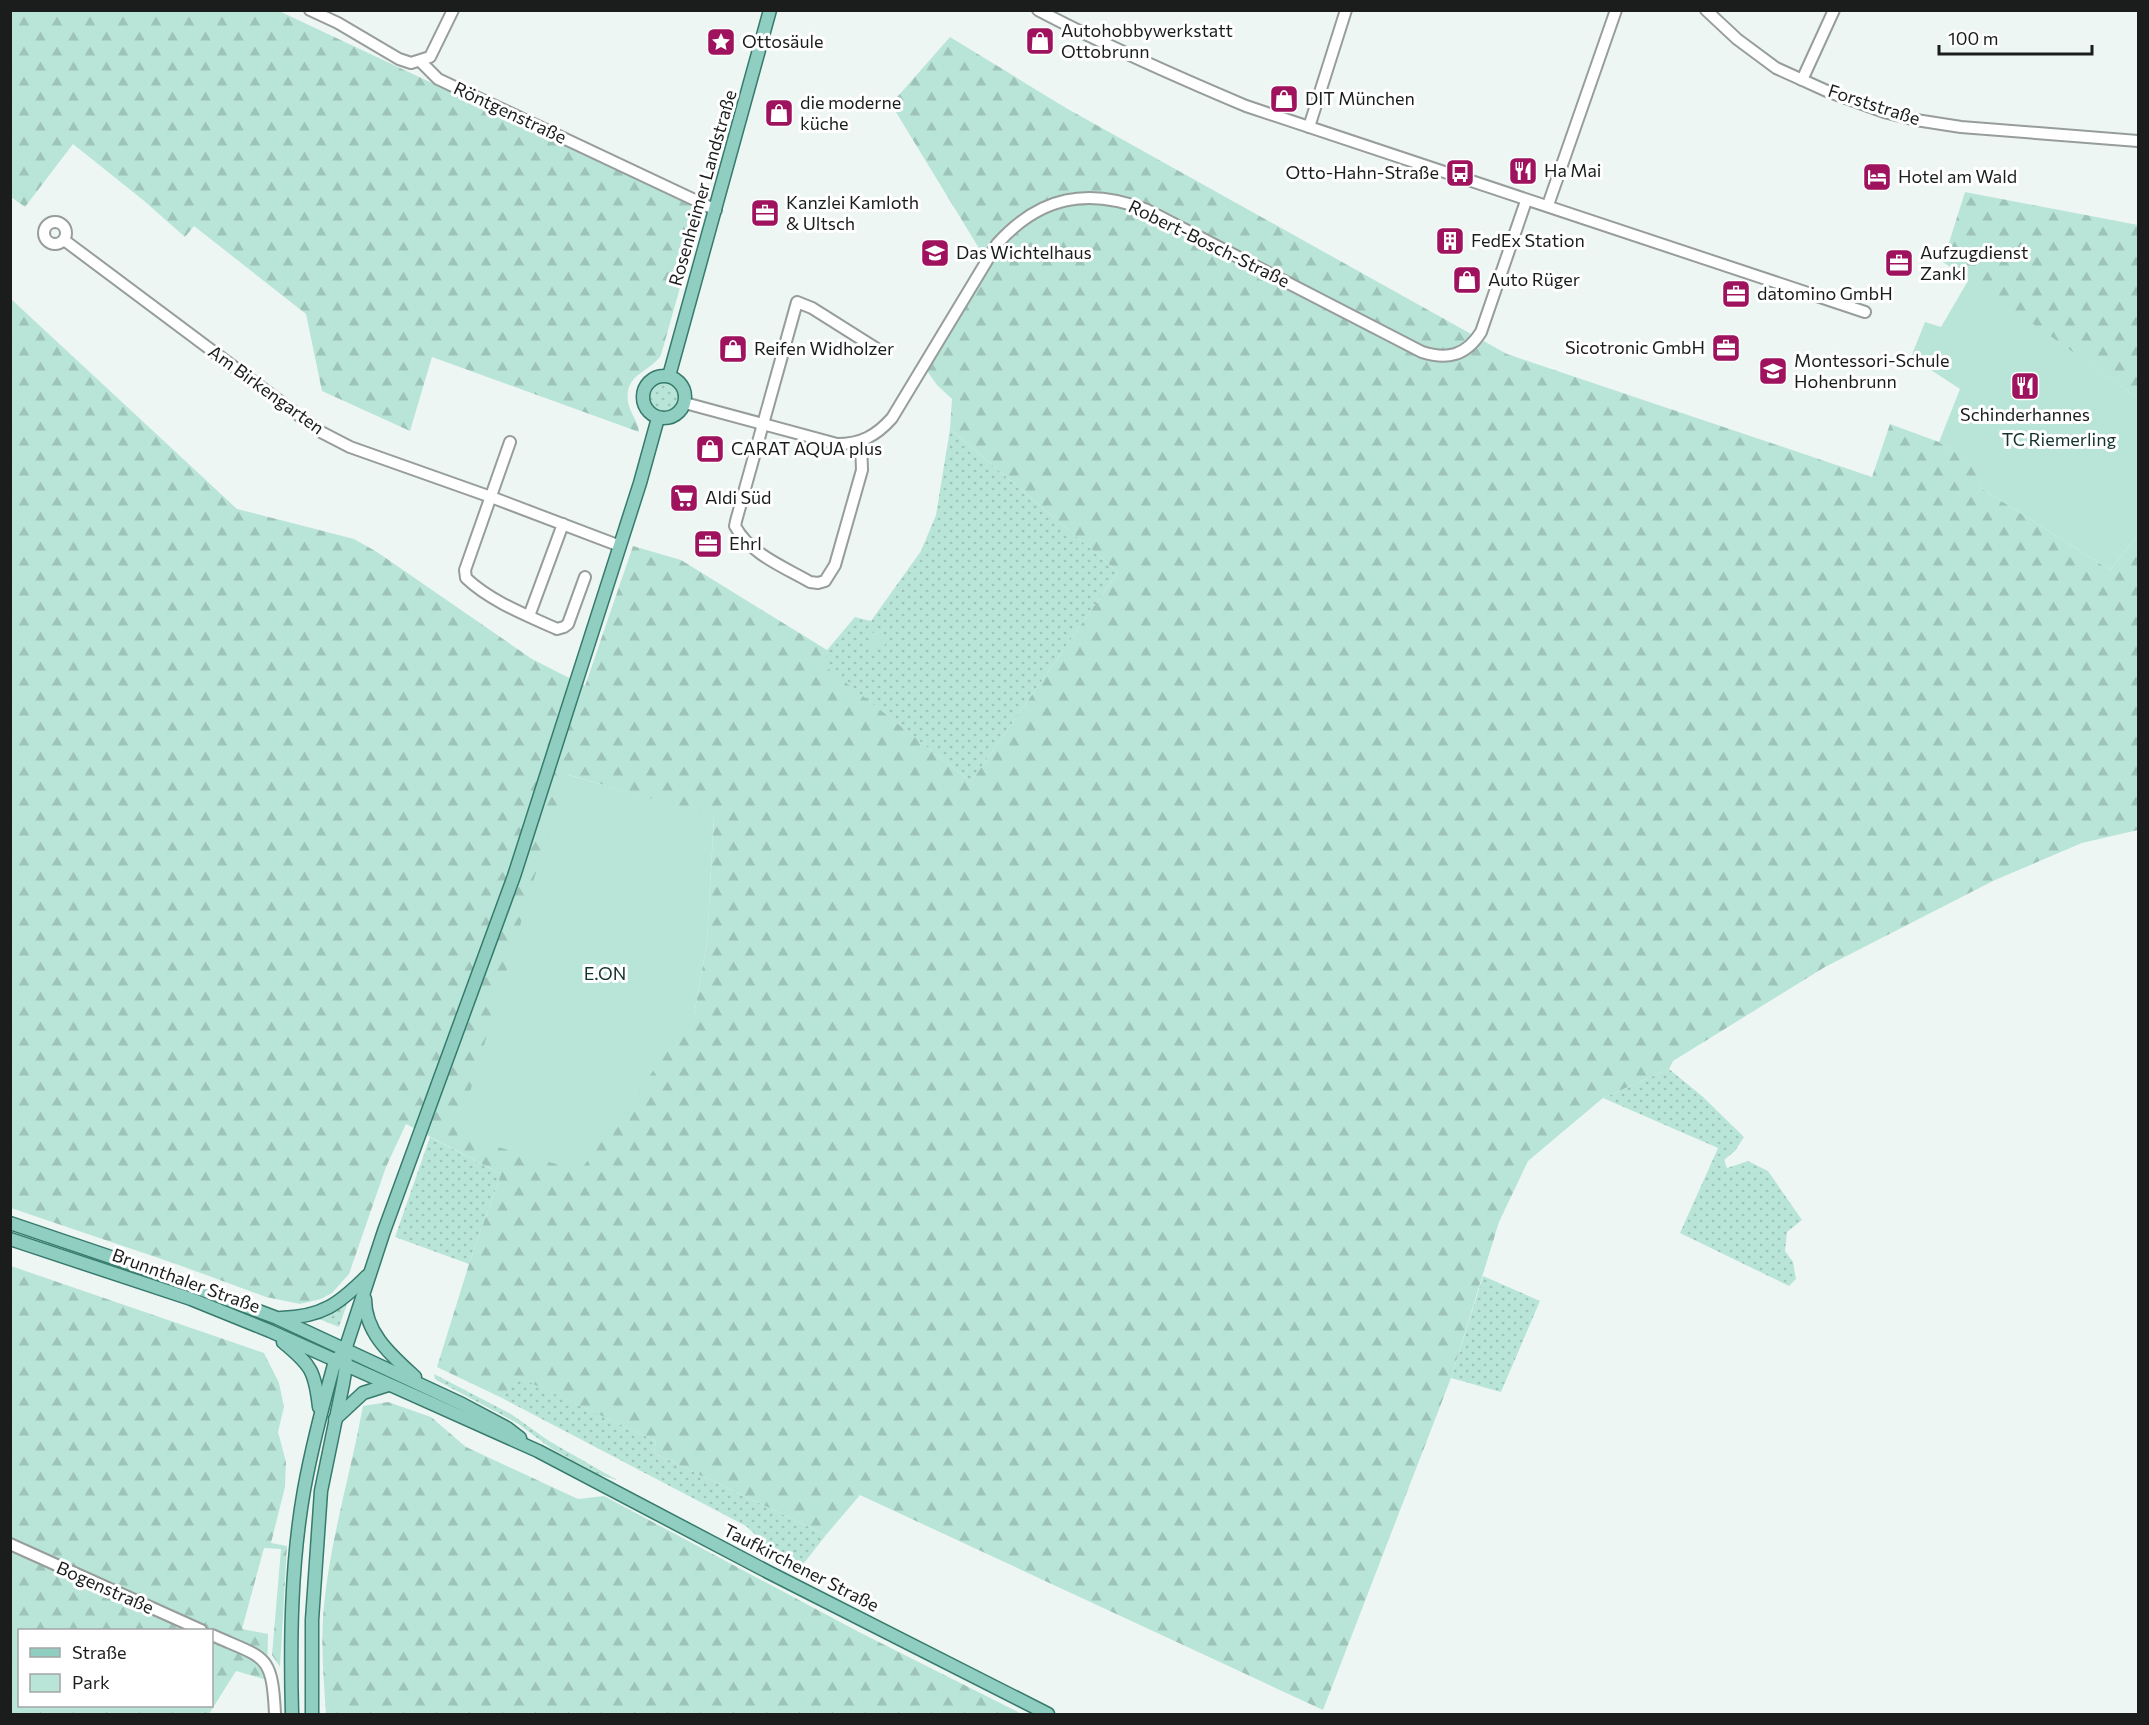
<svg xmlns="http://www.w3.org/2000/svg" width="2149" height="1725" font-family="Commissioner,sans-serif">
<defs>
<pattern id="grass-dots" width="8" height="8" patternUnits="userSpaceOnUse" patternTransform="scale(1.5)"><rect width="8" height="8" fill="#b9e5d8"/><path d="M2 2h.1M6 6h.1" fill="none" stroke="#9ec4b9" stroke-width="1.8" stroke-linecap="round"/></pattern>
<pattern id="forest-firs" width="22" height="20" patternUnits="userSpaceOnUse" patternTransform="scale(1.5)"><rect width="22" height="20" fill="#b9e5d8"/><path d="M5 1l3.5 6h-7zM16 11l3.5 6h-7z" fill="#9ec4b9"/></pattern>
</defs>
<rect width="100%" height="100%" fill="#eef6f3"/>
<g fill="url(#grass-dots)">
<circle cx="663" cy="397" r="16"/>
<polygon points="950,429 1118,572 971,782 824,666 827,650 855,617 871,621 921,551 936,515"/>
<polygon points="1669,1069 1702,1096 1744,1137 1735,1151 1724,1160 1727,1168 1748,1161 1768,1171 1802,1220 1787,1232 1785,1251 1793,1262 1796,1279 1789,1286 1680,1233 1718,1148 1603,1098"/>
<polygon points="430,1137 501,1174 469,1264 395,1237"/>
<polygon points="1483,1276 1540,1301 1501,1392 1451,1378"/>
<polygon points="348,1301 339,1327 319,1319 319,1318"/>
<polygon points="434,1374 511,1414 549,1441 617,1480 600,1475 552,1449 517,1423 438,1381 435,1379"/>
<polygon points="515,1375 656,1441 654,1453 826,1535 801,1567 781,1559 746,1526 502,1398"/>
</g>
<g fill="url(#forest-firs)" fill-rule="evenodd">
<path d="M 277,10 L 702,210 L 661,355 C 650,373 624,373 628,402 C 630,413 638,421 639,432 L 432,357 L 410,431 L 322,391 L 306,314 L 194,226 L 185,237 L 143,200 L 73,144 L 25,207 L 11,197 L 11,11 Z"/>
<path d="M 950,37 L 1066,108 L 1507,354 L 1872,477 L 1890,424 L 1939,442 L 1987,472 L 1978,486 L 2110,570 L 2138,535 L 2138,830 L 2082,843 L 1995,880 L 1825,967 L 1673,1061 L 1669,1069 L 1603,1098 L 1528,1161 L 1499,1222 L 1451,1378 L 1323,1710 L 860,1495 L 826,1535 L 654,1453 L 656,1441 L 516,1376 L 502,1398 L 437,1367 L 469,1264 L 501,1174 L 406,1124 L 386,1167 L 349,1274 L 332,1293 L 321,1299 L 300,1304 L 266,1297 L 176,1264 L 11,1208 L 10,298 L 237,509 L 354,539 L 377,552 L 532,659 L 585,686 L 633,546 L 681,560 L 827,650 L 825,666 L 971,782 L 1118,572 L 950,429 L 952,399 L 937,385 L 925,368 L 988,263 L 891,104 ZM 569,775 L 714,817 L 707,942 L 694,1015 Z"/>
<polygon points="1965,192 2138,225 2138,398 1943,262"/>
<path d="M 11,1266 L 264,1353 L 279,1383 L 284,1407 L 278,1432 L 286,1462 L 285,1487 L 271,1543 L 287,1546 L 280,1667 L 272,1655 L 281,1549 L 264,1548 L 242,1629 L 268,1634 L 267,1680 L 236,1671 L 209,1714 L 11,1714 ZM 20,1630 L 212,1630 L 212,1706 L 20,1706 Z"/>
<path d="M 388,1402 L 431,1417 L 466,1447 L 578,1499 L 604,1496 L 857,1631 L 1022,1714 L 326,1714 C 324,1683 321,1650 323,1618 C 328,1546 350,1477 363,1406 Z"/>
</g>
<g fill="#b9e5d8">
<polygon points="1969,279 2138,398 2138,535 2110,570 1978,486 1986,472 1939,442 1960,389 1911,357 1925,322 1941,327"/>
<path d="M 866,629 L 870,629 L 873,633 L 878,631 C 883,635 887,642 884,648 L 877,649 L 872,646 L 868,637 L 866,635 Z"/>
<polygon points="568,775 714,816 707,942 694,1015 580,1171 457,1135 550,826"/>
</g>
<g fill="none" stroke-linecap="round" stroke-linejoin="round">
<g stroke="#969d9b" stroke-width="14">
<g id="minor">
<polyline points="310,10 338,23 399,59 411,63 430,57 453,10"/>
<path d="M 1038,10 C 1106,46 1175,76 1246,106 L 1865,312"/>
<polyline points="1706,10 1737,39 1776,68 1829,92 1884,112 1916,120 1961,127 2138,141"/>
<polyline points="421,62 438,79 716,210"/>
<polyline points="1802,80 1834,10"/>
<polyline points="1309,127 1346,10"/>
<polyline points="1548,205 1616,10"/>
<circle cx="55" cy="233" r="11"/>
<polyline points="64,240 321,432 350,447 491,497 620,546"/>
<path d="M 685,403 L 837,444 C 861,444 876,436 892,418 L 997,244 C 1040,196 1088,187 1147,210 L 1422,352 C 1447,360 1466,356 1481,332 L 1526,201"/>
<path d="M 510,442 L 465,570 L 466,578 C 490,601 526,615 557,629 L 564,627 L 568,624 L 585,577"/>
<path d="M 861,442 L 862,470 L 835,565 L 825,581 L 818,583 L 810,582 C 784,567 750,554 735,526 L 736,521 L 797,302 L 812,308 L 877,349"/>
<polyline points="529,616 563,524"/>
<polyline points="10,1544 201,1630"/>
<path d="M 212,1635 C 265,1659 272,1652 275,1714"/>
</g>
</g>
<g stroke="#367b6c" stroke-width="15">
<g id="major">
<circle cx="664" cy="397" r="21"/>
<polyline points="669,376 770,10"/>
<polyline points="10,1223 155,1272 277,1318 462,1404 507,1428 520,1438"/>
<polyline points="10,1239 191,1299 270,1331 538,1451 768,1572 1048,1714"/>
<path d="M 365,1299 C 365,1333 391,1355 415,1377"/>
<path d="M 281,1318 C 322,1317 339,1304 367,1276"/>
<path d="M 283,1342 C 311,1365 315,1371 319,1407"/>
<polyline points="335,1419 363,1393 388,1385"/>
<path d="M 292,1714 C 290,1640 291,1564 304,1490 C 312,1446 323,1404 335,1361 L 341,1355"/>
<polyline points="312,1714 312,1620 321,1491 343,1384 346,1366 345,1350 384,1231 514,876 640,483 658,418"/>
</g>
</g>
<use href="#minor" stroke="#fff" stroke-width="10"/>
<use href="#major" stroke="#8fcec1" stroke-width="12"/>
</g>
<defs>
<g id="shop-square" transform="scale(1.5)"><rect x="-9" y="-9" width="18" height="18" rx="4" fill="#9f125d" stroke="#fff"/><path d="M-5-2.5h2.3a2.7 3.5 0 0 1 5.4 0H5L5.5 6h-11ZM-1.5-2.5h3a1.5 2.3 0 0 0-3 0Z" fill="#fff"/></g>
<g id="sight-square" transform="scale(1.5)"><rect x="-9" y="-9" width="18" height="18" rx="4" fill="#9f125d" stroke="#fff"/><path d="M0-6L1.8-2.2L6-1.7L2.9 1.2L3.7 5.4L0 3.3L-3.7 5.4L-2.9 1.2L-6-1.7L-1.8-2.2Z" fill="#fff"/></g>
<g id="restaurant-square" transform="scale(1.5)"><rect x="-9" y="-9" width="18" height="18" rx="4" fill="#9f125d" stroke="#fff"/><path d="M-5-6h1v4h1v-4h1v4h1v-4h1v5L-1.5 .5V6h-2V.5L-5-1ZM5-6V6H3V1.5H1.5Q1.5-4 5-6Z" fill="#fff"/></g>
<g id="bus-square" transform="scale(1.5)"><rect x="-9" y="-9" width="18" height="18" rx="4" fill="#9f125d" stroke="#fff"/><path d="M-5-6H5V4H4V6H2V4H-2V6H-4V4H-5ZM-3.5-4V0h7V-4ZM-3.5 1.2v1.5H-2V1.2ZM2 1.2v1.5H3.5V1.2Z" fill="#fff"/></g>
<g id="hotel-square" transform="scale(1.5)"><rect x="-9" y="-9" width="18" height="18" rx="4" fill="#9f125d" stroke="#fff"/><path d="M-6-4.5h1.5V1H6V5H4.5V3h-9V5H-6ZM-4 0a1.8 1.8 0 1 1 3.6 0ZM.5 0V-2.5h3Q6-2.5 6 0Z" fill="#fff"/></g>
<g id="office-square" transform="scale(1.5)"><rect x="-9" y="-9" width="18" height="18" rx="4" fill="#9f125d" stroke="#fff"/><path d="M-6-3h4V-5.5h4V-3h4V5H-6ZM-1-4.5V-3h2v-1.5ZM-6 0V1H6V0Z" fill="#fff"/></g>
<g id="building-square" transform="scale(1.5)"><rect x="-9" y="-9" width="18" height="18" rx="4" fill="#9f125d" stroke="#fff"/><path d="M-4-6H4V6H1V3H-1V6H-4ZM-2.5-4.3h1.7v1.8h-1.7ZM.8-4.3h1.7v1.8H.8ZM-2.5-1h1.7V.8h-1.7ZM.8-1h1.7V.8H.8Z" fill="#fff"/></g>
<g id="school-square" transform="scale(1.5)"><rect x="-9" y="-9" width="18" height="18" rx="4" fill="#9f125d" stroke="#fff"/><path d="M0-5L7-2L0 1L-7-2ZM-4 1L0 2.5L4 1V4Q0 6-4 4Z" fill="#fff"/></g>
<g id="supermarket-square" transform="scale(1.5)"><rect x="-9" y="-9" width="18" height="18" rx="4" fill="#9f125d" stroke="#fff"/><path d="M-6-5.5h2.5l.6 2H6L4.5 2H-2.5L-4.4-4H-6ZM-1.5 3.2a1.3 1.3 0 1 0 .1 0ZM3 3.2a1.3 1.3 0 1 0 .1 0Z" fill="#fff"/></g>
</defs>
<g fill-rule="evenodd">
<use href="#shop-square" x="1040" y="41"/>
<use href="#sight-square" x="721" y="42"/>
<use href="#shop-square" x="1284" y="99"/>
<use href="#shop-square" x="779" y="113"/>
<use href="#restaurant-square" x="1523" y="171"/>
<use href="#bus-square" x="1460" y="173"/>
<use href="#hotel-square" x="1877" y="177"/>
<use href="#office-square" x="765" y="213"/>
<use href="#building-square" x="1450" y="241"/>
<use href="#school-square" x="935" y="253"/>
<use href="#office-square" x="1899" y="263"/>
<use href="#shop-square" x="1467" y="280"/>
<use href="#office-square" x="1736" y="294"/>
<use href="#office-square" x="1726" y="348"/>
<use href="#shop-square" x="733" y="349"/>
<use href="#school-square" x="1773" y="371"/>
<use href="#restaurant-square" x="2025" y="386"/>
<use href="#shop-square" x="710" y="449"/>
<use href="#supermarket-square" x="684" y="498"/>
<use href="#office-square" x="708" y="544"/>
</g>
<g text-anchor="middle" stroke-width="6" stroke-linejoin="round" paint-order="stroke">
<g font-size="18" fill="#1b1d1d" stroke="#fff" text-anchor="start">
<text x="1061" y="37">Autohobbywerkstatt<tspan x="1061" dy="21">Ottobrunn</tspan></text>
<text x="742" y="48">Ottosäule</text>
<text x="1305" y="105">DIT München</text>
<text x="800" y="109">die moderne<tspan x="800" dy="21">küche</tspan></text>
<text x="1544" y="177">Ha Mai</text>
<text x="1439" y="179" text-anchor="end">Otto-Hahn-Straße</text>
<text x="1898" y="183">Hotel am Wald</text>
<text x="786" y="209">Kanzlei Kamloth<tspan x="786" dy="21">&amp; Ultsch</tspan></text>
<text x="1471" y="247">FedEx Station</text>
<text x="956" y="259">Das Wichtelhaus</text>
<text x="1920" y="259">Aufzugdienst<tspan x="1920" dy="21">Zankl</tspan></text>
<text x="1488" y="286">Auto Rüger</text>
<text x="1757" y="300">datomino GmbH</text>
<text x="1705" y="354" text-anchor="end">Sicotronic GmbH</text>
<text x="754" y="355">Reifen Widholzer</text>
<text x="1794" y="367">Montessori-Schule<tspan x="1794" dy="21">Hohenbrunn</tspan></text>
<text x="2025" y="421" text-anchor="middle">Schinderhannes</text>
<text x="731" y="455">CARAT AQUA plus</text>
<text x="705" y="504">Aldi Süd</text>
<text x="729" y="550">Ehrl</text>
</g>
<g font-size="18" fill="#1b1d1d" stroke="#fff">
<text transform="translate(1874 105) rotate(18)" y="6">Forststraße</text>
<text transform="translate(510 113) rotate(25)" y="6">Röntgenstraße</text>
<text transform="translate(703 188) rotate(-74)" y="6">Rosenheimer Landstraße</text>
<text transform="translate(1209 244) rotate(26)" y="6">Robert-Bosch-Straße</text>
<text transform="translate(266 390) rotate(36)" y="6">Am Birkengarten</text>
<text transform="translate(186 1281) rotate(20)" y="6">Brunnthaler Straße</text>
<text transform="translate(801 1568) rotate(27)" y="6">Taufkirchener Straße</text>
<text transform="translate(105 1588) rotate(24)" y="6">Bogenstraße</text>
</g>
<g font-size="18" fill="#13342d" stroke="#fff">
<text x="2059" y="446">TC Riemerling</text>
<text x="605" y="980">E.ON</text>
</g>
</g>
<rect width="2149" height="1725" fill="none" stroke="#1b1d1d" stroke-width="24"/>
<rect x="18" y="1629" width="195" height="78" fill="#ffffff" stroke="#a4a5a5" stroke-width="1.5"/>
<rect x="30" y="1648" width="30" height="9" fill="#8fcec1" stroke="#a4a5a5" stroke-width="1.5"/>
<text x="72" y="1659" font-size="18" fill="#1b1d1d">Straße</text>
<rect x="30" y="1674" width="30" height="18" fill="#b9e5d8" stroke="#a4a5a5" stroke-width="1.5"/>
<text x="72" y="1689" font-size="18" fill="#1b1d1d">Park</text>
<path d="M1939 45v9h153v-9" fill="none" stroke="#1b1d1d" stroke-width="3"/>
<text x="1948" y="45" font-size="18" fill="#1b1d1d" stroke="#ffffff" stroke-width="4.5" paint-order="stroke">100 m</text>
</svg>
